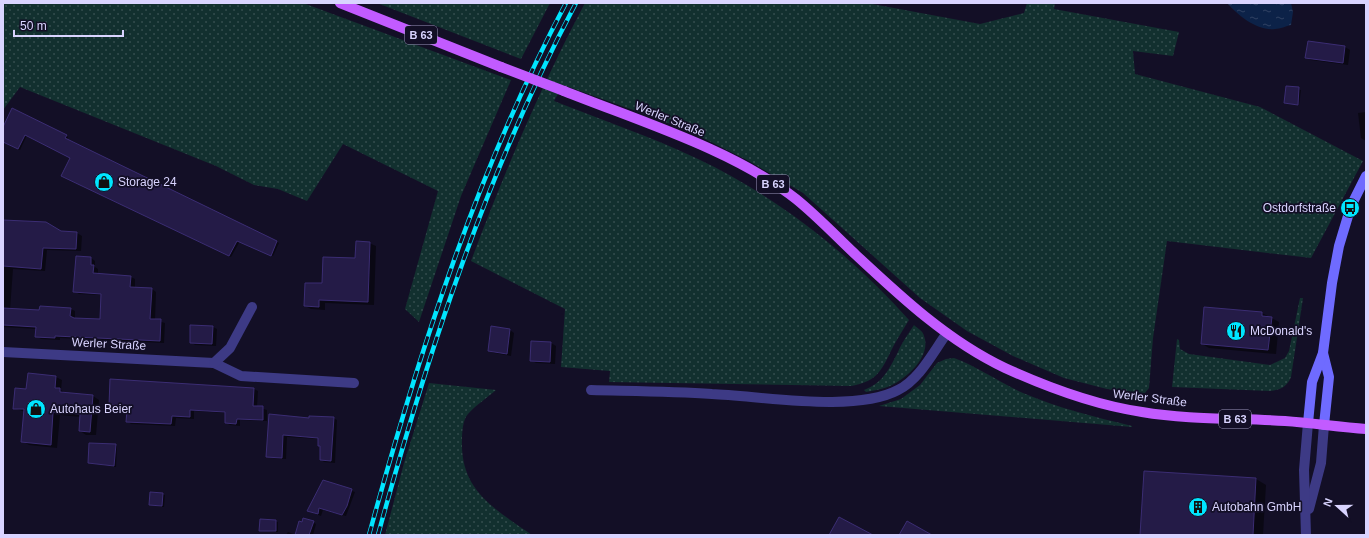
<svg xmlns="http://www.w3.org/2000/svg" width="1369" height="538" font-family="Arial,sans-serif">
<defs>
<pattern id="grass-dots" width="8" height="8" patternUnits="userSpaceOnUse"><rect width="8" height="8" fill="#12302f"/><path d="M2 2h.1M6 6h.1" fill="none" stroke="#344d4e" stroke-width="1.8" stroke-linecap="round"/></pattern>
<pattern id="water-ripples" width="26" height="14" patternUnits="userSpaceOnUse"><rect width="26" height="14" fill="#0c2248"/><path d="M2 4q2-2 4 0t4 0M15 11q2-2 4 0t4 0" fill="none" stroke="#2f4163"/></pattern>
</defs>
<rect width="100%" height="100%" fill="#130f26"/>
<g fill="url(#grass-dots)">
<polygon points="3,3 303,3 511,80 461,196 419,322 405,309 438,191 343,144 307,201 278,189 254,185 216,166 20,87 3,110"/>
<polygon points="377,3 550,3 521,59"/>
<path d="M 585,3 L 867,3 L 980,24 L 1024,13 L 1027,3 L 1055,3 L 1054,9 L 1179,32 L 1173,56 L 1133,51 L 1135,74 L 1260,107 L 1363,161 L 1311,258 L 1167,241 L 1153,338 L 1149,388 L 1145,393 L 1107,389 L 1064,378 L 1013,356 L 967,331 L 920,298 L 803,193 L 749,161 L 699,136 L 653,117 L 563,85 L 554,101 C 602,120 652,137 698,159 C 778,197 850,254 909,320 C 904,328 899,336 894,345 C 882,368 880,381 851,386 L 609,382 L 610,371 L 561,367 L 565,309 L 471,261 C 504,173 541,86 585,3 Z"/>
<path d="M 1300,298 L 1303,298 L 1291,377 C 1287,387 1280,390 1270,391 L 1172,387 L 1177,339 L 1179,340 L 1180,349 L 1189,354 L 1270,365 L 1285,358 L 1289,351 Z"/>
<path d="M 914,325 C 917,328 923,331 924,336 C 932,356 906,379 890,386 C 883,389 875,390 866,392 L 864,390 C 883,383 889,369 898,352 C 902,342 909,333 914,325 Z"/>
<path d="M 954,358 C 978,367 999,382 1023,393 C 1058,408 1095,417 1132,426 L 1132,427 L 879,406 L 901,399 L 920,385 L 937,363 L 946,359 Z"/>
<path d="M 429,383 L 496,390 C 487,398 476,405 468,414 C 463,419 462,432 462,440 C 460,491 495,509 532,535 L 385,535 L 404,463 Z"/>
</g>
<path fill="url(#water-ripples)" d="M 1227,3 L 1291,3 L 1293,12 L 1291,25 C 1286,26 1280,29 1275,29 C 1257,31 1239,16 1227,3 Z"/>
<g fill="#0007">
<polygon points="1345,47 1350,50 1348,65 1311,60 1306,57"/>
<polygon points="1287,87 1301,90 1299,105 1285,102"/>
<polygon points="13,110 66,136 68,137 67,140 277,242 279,243 273,256 240,241 231,257 65,177 72,157 27,135 20,150 3,141 3,126 4,126"/>
<polygon points="1366,112 1366,141 1361,138 1358,113"/>
<polygon points="3,221 61,232 77,233 82,236 81,251 47,250 45,271 13,269 10,310 40,311 71,309 75,311 75,319 101,320 102,295 79,294 74,291 91,258 95,261 95,267 98,269 98,275 131,277 135,279 135,288 152,289 156,292 155,320 165,323 164,343 60,338 60,340 41,339 36,336 37,329 3,327"/>
<polygon points="369,243 376,246 374,305 325,303 325,310 311,309 305,306 356,259"/>
<polygon points="1262,313 1279,322 1276,354 1209,348 1202,344"/>
<polygon points="213,327 217,329 216,346 195,345 191,342"/>
<polygon points="510,330 514,333 511,356 494,353 489,351"/>
<polygon points="551,343 556,346 555,364 536,363 531,360"/>
<polygon points="56,377 62,380 61,390 66,394 93,396 99,400 96,435 86,435 80,431 81,417 60,415 57,448 29,445 22,441 25,412 14,408 27,390"/>
<polygon points="111,380 254,389 258,391 257,407 267,410 267,421 240,420 240,426 230,425 226,423 226,413 194,411 194,419 176,418 175,426 131,424 127,421 127,412 122,412 118,409 118,407 110,404"/>
<polygon points="270,415 310,419 333,418 337,420 335,463 324,462 321,460 321,447 319,446 319,439 287,437 286,459 271,458 267,456"/>
<polygon points="115,445 117,446 116,467 89,463"/>
<polygon points="1145,472 1256,479 1266,485 1263,535 1141,535"/>
<polygon points="324,481 355,492 346,516 323,510 321,516 308,511"/>
<polygon points="151,493 165,495 164,507 150,505"/>
<polygon points="260,520 278,522 278,532 260,530"/>
<polygon points="313,522 316,524 313,535 296,535"/>
<polygon points="288,532 296,535 286,535"/>
</g>
<g fill="#241b47" stroke="#3b2d73">
<polygon points="1308,41 1345,46 1343,63 1305,58"/>
<polygon points="1286,86 1299,87 1298,105 1284,103"/>
<polygon points="12,108 67,135 65,138 277,241 271,256 237,241 229,256 61,176 70,158 25,135 18,149 3,142 3,127"/>
<polygon points="3,220 46,222 61,231 77,232 76,249 43,248 41,269 3,266"/>
<polygon points="356,241 370,242 368,302 319,300 319,307 304,306 305,283 322,283 323,257 355,258"/>
<polygon points="76,256 91,257 91,265 94,265 93,273 131,276 130,287 152,288 150,319 161,319 160,341 55,336 55,338 35,337 36,327 3,325 3,308 39,310 40,306 71,308 70,316 74,318 100,319 101,294 73,292"/>
<polygon points="1204,307 1262,312 1262,316 1272,317 1268,350 1201,344"/>
<polygon points="190,325 213,326 212,344 190,343"/>
<polygon points="491,326 510,329 507,354 488,351"/>
<polygon points="531,341 551,342 550,362 530,361"/>
<polygon points="28,373 56,376 55,388 60,388 60,392 93,395 90,432 79,431 80,414 53,412 51,445 21,442 24,409 13,409 15,388 26,389"/>
<polygon points="110,379 254,388 253,406 263,406 263,420 237,419 236,424 225,423 225,412 190,410 190,417 172,416 171,424 126,422 127,410 117,410 117,405 109,405"/>
<polygon points="269,414 309,418 309,416 334,417 331,461 320,460 320,446 318,446 318,438 283,435 282,458 266,457"/>
<polygon points="89,443 116,444 114,466 88,463"/>
<polygon points="1144,471 1256,478 1253,535 1140,535"/>
<polygon points="323,480 352,489 347,506 342,515 319,508 318,514 307,511"/>
<polygon points="150,492 163,493 162,506 149,505"/>
<polygon points="839,517 873,535 829,535"/>
<polygon points="303,518 314,521 309,535 295,535 299,521 302,522"/>
<polygon points="260,519 276,520 276,531 259,531"/>
<polygon points="907,521 932,535 899,535"/>
</g>
<g fill="none" stroke-linecap="round" stroke-linejoin="round">
<g stroke="#3d3a85" stroke-width="10">
<polyline points="3,352 214,363 241,376 354,383"/>
<polyline points="214,363 230,348 252,307"/>
<path d="M 591,390 C 631,391 672,391 712,394 C 762,396 855,413 898,390 C 920,379 933,352 947,333"/>
</g>
<g stroke="#3d3a85" stroke-width="10">
<polyline points="1309,509 1321,463 1324,425"/>
<polyline points="1306,535 1304,470 1308,423"/>
</g>
<g stroke="#6f6bff" stroke-width="10">
<polyline points="1323,353 1329,377 1324,425"/>
<polyline points="1308,423 1312,382 1323,353 1332,283 1339,246 1351,206 1366,176"/>
</g>
<g stroke="#c25bff" stroke-width="10">
<polyline points="340,3 501,67"/>
<path d="M 564,91 C 639,121 734,150 796,199 C 817,216 836,236 855,254 C 901,297 948,341 1005,368 C 1049,388 1094,405 1142,412 C 1189,420 1238,418 1285,421 C 1312,423 1339,427 1366,429"/>
</g>
<g stroke="#00e5ff" stroke-width="4.5">
<g id="rail">
<path d="M 369,535 C 419,352 477,171 566,3"/>
<path d="M 378,535 C 428,352 487,171 576,3"/>
</g>
</g>
<use href="#rail" stroke="#130f26" stroke-width="3" stroke-dasharray="9" stroke-linecap="butt"/>
<polyline stroke="#c25bff" stroke-width="10" points="501,67 564,91"/>
</g>
<defs>
<g id="shop-disc" transform="scale(1)"><circle r="9.5" fill="#00e5ff" stroke="#130f26"/><path d="M-5-2.5h2.3a2.7 3.5 0 0 1 5.4 0H5L5.5 6h-11ZM-1.5-2.5h3a1.5 2.3 0 0 0-3 0Z" fill="#111"/></g>
<g id="bus-disc" transform="scale(1)"><circle r="9.5" fill="#00e5ff" stroke="#130f26"/><path d="M-5-6H5V4H4V6H2V4H-2V6H-4V4H-5ZM-3.5-4V0h7V-4ZM-3.5 1.2v1.5H-2V1.2ZM2 1.2v1.5H3.5V1.2Z" fill="#111"/></g>
<g id="restaurant-disc" transform="scale(1)"><circle r="9.5" fill="#00e5ff" stroke="#130f26"/><path d="M-5-6h1v4h1v-4h1v4h1v-4h1v5L-1.5 .5V6h-2V.5L-5-1ZM5-6V6H3V1.5H1.5Q1.5-4 5-6Z" fill="#111"/></g>
<g id="building-disc" transform="scale(1)"><circle r="9.5" fill="#00e5ff" stroke="#130f26"/><path d="M-4-6H4V6H1V3H-1V6H-4ZM-2.5-4.3h1.7v1.8h-1.7ZM.8-4.3h1.7v1.8H.8ZM-2.5-1h1.7V.8h-1.7ZM.8-1h1.7V.8H.8Z" fill="#111"/></g>
</defs>
<g fill-rule="evenodd">
<use href="#shop-disc" x="104" y="182"/>
<use href="#bus-disc" x="1350" y="208"/>
<use href="#restaurant-disc" x="1236" y="331"/>
<use href="#shop-disc" x="36" y="409"/>
<use href="#building-disc" x="1198" y="507"/>
</g>
<g text-anchor="middle" stroke-width="3.5" stroke-linejoin="round" paint-order="stroke">
<g fill="#130f26" stroke="#9e99be" stroke-width="1">
<rect x="405" y="26" width="32" height="18" rx="3"/>
<rect x="757" y="175" width="32" height="18" rx="3"/>
<rect x="1219" y="410" width="32" height="18" rx="3"/>
</g>
<g font-size="11" font-weight="bold" fill="#d9d4ff">
<text x="421" y="39">B 63</text>
<text x="773" y="188">B 63</text>
<text x="1235" y="423">B 63</text>
</g>
<g font-size="12" fill="#d9d4ff" stroke="#130f26">
<text transform="translate(670 119) rotate(22)" y="4">Werler Straße</text>
<text transform="translate(109 344) rotate(3)" y="4">Werler Straße</text>
<text transform="translate(1150 398) rotate(7)" y="4">Werler Straße</text>
</g>
<g font-size="12" fill="#d9d4ff" stroke="#130f26" text-anchor="start">
<text x="118" y="186">Storage 24</text>
<text x="1336" y="212" text-anchor="end">Ostdorfstraße</text>
<text x="1250" y="335">McDonald's</text>
<text x="50" y="413">Autohaus Beier</text>
<text x="1212" y="511">Autobahn GmbH</text>
</g>
</g>
<rect width="1369" height="538" fill="none" stroke="#d9d4ff" stroke-width="8"/>
<g transform="translate(1337 506) rotate(291)" stroke="#130f26" stroke-width="3" paint-order="stroke">
<path d="M0-3L7 15L0 10L-7 15Z" fill="#d9d4ff"/>
<text y="-6" font-size="11" font-weight="bold" text-anchor="middle" fill="#d9d4ff">N</text>
</g>
<path d="M14 30v6h109v-6" fill="none" stroke="#d9d4ff" stroke-width="2"/>
<text x="20" y="30" font-size="12" fill="#d9d4ff" stroke="#130f26" stroke-width="3" paint-order="stroke">50 m</text>
</svg>
